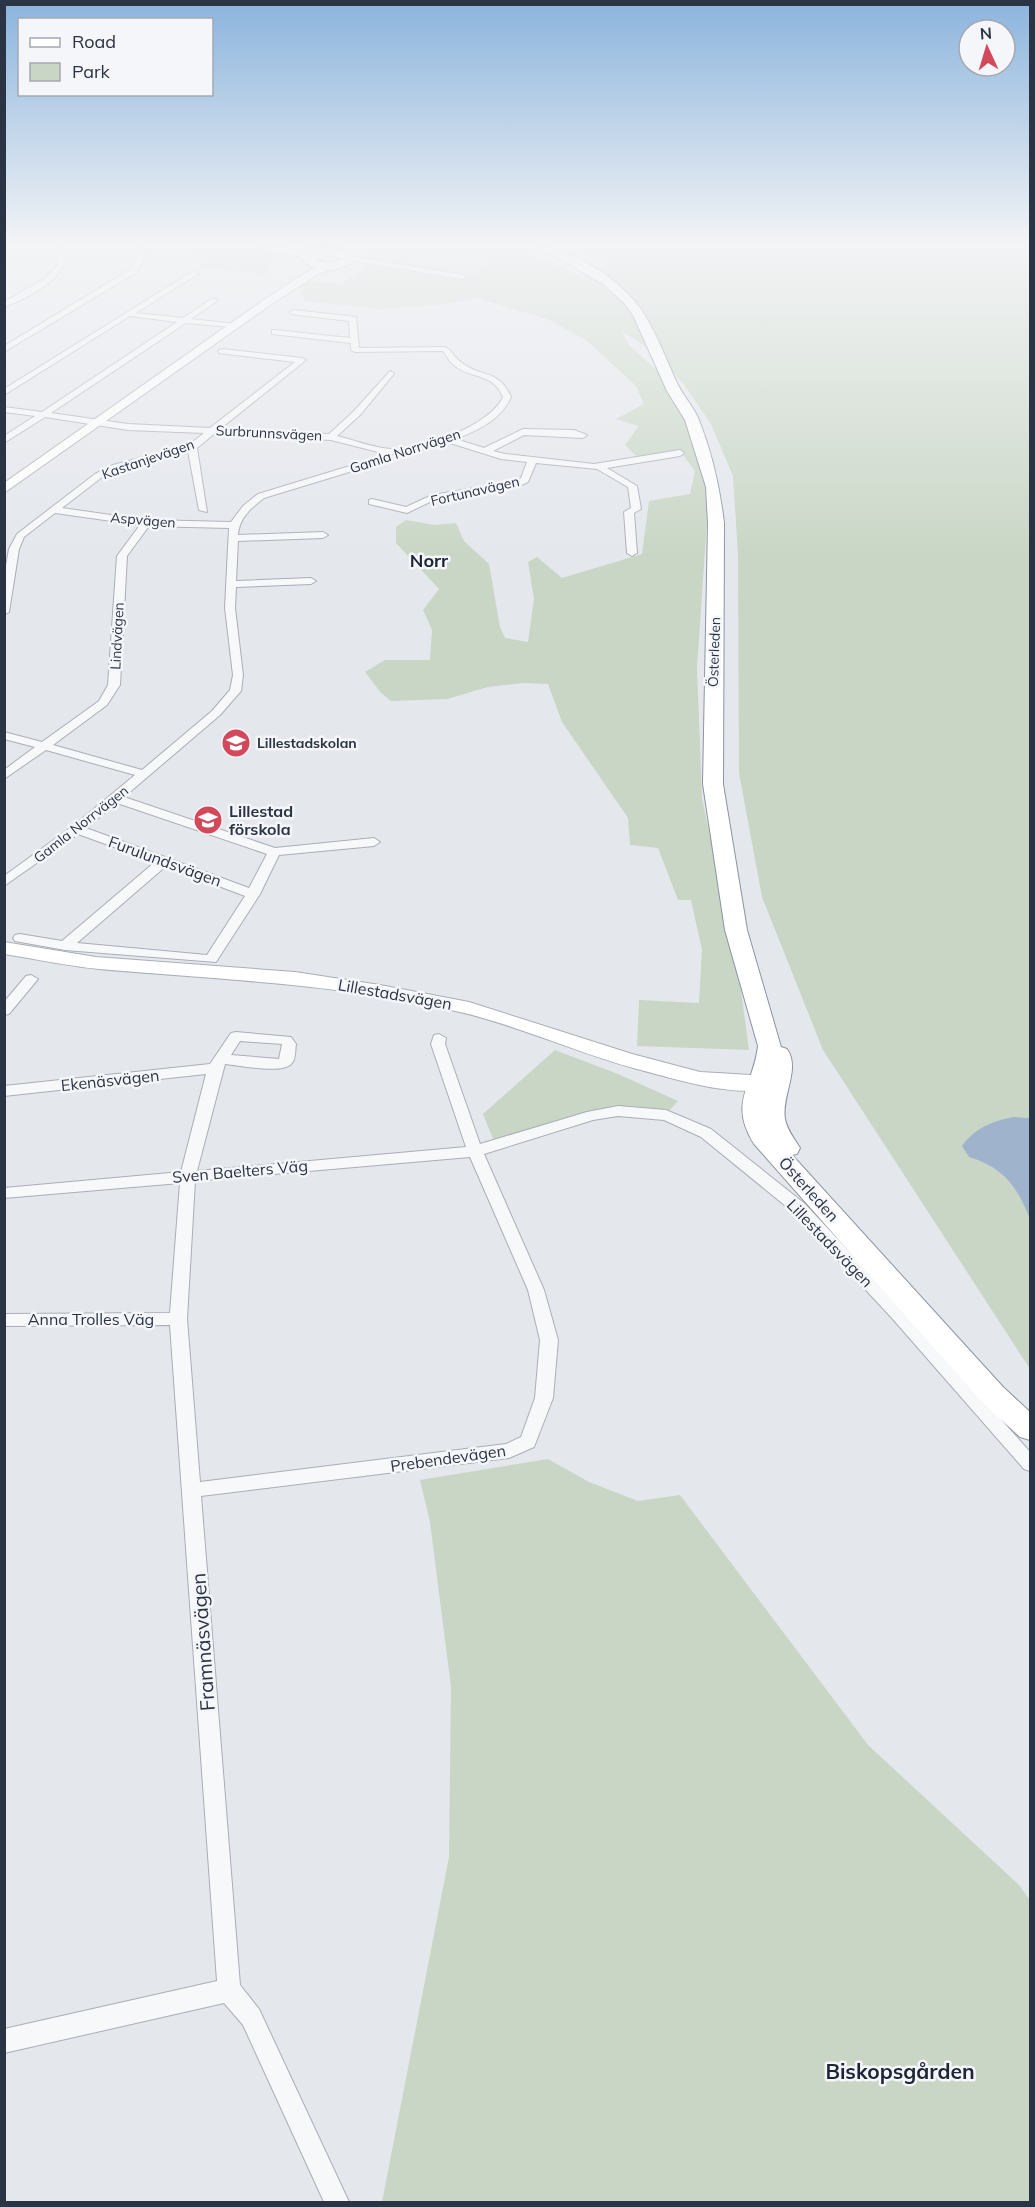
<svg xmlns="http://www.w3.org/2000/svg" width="1035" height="2207" font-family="Mulish,sans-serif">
<rect width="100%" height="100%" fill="#e4e7ec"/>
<polygon fill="#d2d6de" points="364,247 500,247 506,249 469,277 370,257 362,251"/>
<g fill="#c9d6c5">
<polygon points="141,247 241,247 251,251 279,255 281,258 266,274 202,268 201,262 188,249 144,252"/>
<polygon points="500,247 520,247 582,277 607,265 573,247 1030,247 1030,1369 823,1050 762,897 739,773 738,554 733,476 711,424 683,383 649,349 622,331 629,345 661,374 692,435 709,491 697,668 702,798 740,983 749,1050 637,1046 639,1000 699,1003 702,950 691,900 678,900 658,848 630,845 628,818 562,722 548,684 524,683 488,687 447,699 391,701 381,693 365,672 385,660 430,660 432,630 423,610 439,589 396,543 396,527 406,520 435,525 456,523 464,541 489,564 500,627 505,638 528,642 534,599 528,562 537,557 562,578 642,554 649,501 690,494 695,471 679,450 637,457 625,445 639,426 616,419 644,404 636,386 586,340 549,320 534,315 475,298 445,304 381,309 305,301 301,292 305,289 298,288 309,280 340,284 372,265 454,277 469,277 505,249"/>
<path d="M 555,1050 L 618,1074 L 678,1101 L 668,1112 C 609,1095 550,1124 494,1141 L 483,1114 Z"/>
<polygon points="548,1459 589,1482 638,1501 680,1495 868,1745 1019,1885 1030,1900 1030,2202 382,2202 449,1857 451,1687 430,1522 420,1480"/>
</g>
<path fill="#9fb4cc" d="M 1014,1117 L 1030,1118 L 1030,1219 C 1017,1186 1004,1168 969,1157 L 962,1146 C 975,1128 992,1121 1014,1117 Z"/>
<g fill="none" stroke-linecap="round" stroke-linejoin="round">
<g stroke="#a9aeb7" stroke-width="2">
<g id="minor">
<path d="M 56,247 L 63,247 L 66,261 C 57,283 26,299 4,307 L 4,302 L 44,279 L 56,267 L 58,261 Z"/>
<polygon points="134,247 141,247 146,254 137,272 4,352 4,346 131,269 138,254"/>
<polygon points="351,256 463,275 467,277 463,279 348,260"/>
<path d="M 195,270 L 198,274 L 136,313 L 183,318 L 213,298 L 217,300 L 216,302 L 191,319 L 227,323 L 230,323 L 230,327 L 186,323 L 51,413 L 128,424 L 210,428 L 295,362 L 219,353 L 218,351 L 222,349 L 302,358 L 306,360 L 220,429 L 329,434 L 354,411 L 390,371 L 394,373 L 393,375 L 360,415 L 337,436 C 354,440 373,448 391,449 C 421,451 491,425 503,397 C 492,372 473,380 455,366 C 450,363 447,356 443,351 L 355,352 L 351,350 L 351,343 L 272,334 L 272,330 L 275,330 L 350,338 L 349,321 L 291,314 L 290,312 L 294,310 L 356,317 L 359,348 L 445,347 C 452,350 455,359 462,363 C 482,378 499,369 511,397 C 501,420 478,430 456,439 L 484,448 L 523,429 L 574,430 L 587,435 L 583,438 L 524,435 L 493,451 L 505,454 L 594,464 L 680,450 L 684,453 L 680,456 L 607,468 L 637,486 L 641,509 L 634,513 L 637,553 L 632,556 L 627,553 L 624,512 L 631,508 L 628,487 L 597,469 L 536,463 L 528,482 L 519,486 L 434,500 L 407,513 L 369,504 L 369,500 L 372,499 L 406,507 L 432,495 L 517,481 L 521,478 L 527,462 L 501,459 L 447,442 L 407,454 L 392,454 L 382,462 L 264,498 C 251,508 239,518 238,535 L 323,532 L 328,535 L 323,538 L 238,541 L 236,581 L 311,578 L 316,581 L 311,584 L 236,587 L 235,608 L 243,675 L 241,691 L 220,715 L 124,797 L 275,848 L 374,838 L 380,842 L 374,846 L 279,855 L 260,894 L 216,962 L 65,950 L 15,941 L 13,938 L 15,935 L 20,934 L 62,941 L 155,862 L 78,834 L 4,886 L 4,876 L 73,826 L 135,775 L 46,750 L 4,779 L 4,770 L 35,747 L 4,739 L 4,732 L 42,742 L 99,701 L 108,685 L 117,556 L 140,525 L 55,513 L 24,537 L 19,549 L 9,612 L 4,615 L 4,577 L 9,549 L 17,534 L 95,474 L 113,465 L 189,445 L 204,433 L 128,430 L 45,417 L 4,443 L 4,436 L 35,416 L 4,412 L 4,407 L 42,412 L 177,322 L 130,316 L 4,395 L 4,389 ZM 214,434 L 331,440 L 382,453 L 376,458 L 258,494 L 243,506 L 231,522 L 146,520 L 62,508 L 101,478 L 119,469 L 188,451 L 199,510 L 207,512 L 197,448 ZM 149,526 L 229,528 L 225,608 L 233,675 L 230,690 L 212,711 L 142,770 L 53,745 L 107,705 L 120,685 L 127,556 ZM 117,803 L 267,854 L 249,888 L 86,828 ZM 166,866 L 245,896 L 207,955 L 77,943 Z"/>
<polygon points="31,975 38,979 9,1014 4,1015 4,1002 26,976"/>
<path d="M 236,1032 L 291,1037 L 296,1044 C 295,1049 296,1059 292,1063 C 284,1075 238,1065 225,1064 L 197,1171 L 466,1147 L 431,1044 L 434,1035 L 439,1034 L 446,1038 L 445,1044 L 480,1144 L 587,1112 L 618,1106 L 666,1110 L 711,1129 L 805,1204 L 903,1309 L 1030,1452 L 1030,1471 L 1024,1469 L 891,1317 L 793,1212 L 701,1137 L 664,1120 L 618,1116 L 593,1120 L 484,1154 L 544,1290 L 558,1340 L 553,1398 L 534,1447 L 509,1458 L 201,1496 L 240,1985 L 259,2009 L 349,2202 L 324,2202 L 243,2025 L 224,2003 L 4,2053 L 4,2029 L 217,1981 L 170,1325 L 4,1326 L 4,1314 L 170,1313 L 180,1183 L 4,1198 L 4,1188 L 181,1172 L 206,1074 L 4,1096 L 4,1086 L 210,1064 L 231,1033 ZM 240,1041 L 282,1044 L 279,1059 L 231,1055 ZM 470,1157 L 528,1290 L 540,1340 L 535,1398 L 521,1437 L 506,1444 L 200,1482 L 187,1319 L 195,1181 Z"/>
</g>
</g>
<g stroke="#a9aeb7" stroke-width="2">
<g id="secondary">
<polygon points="334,262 338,263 338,267 318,274 276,301 4,493 4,483 268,297 310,270"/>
<path d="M 4,942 L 96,957 L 295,972 L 380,985 L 469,1002 L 632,1054 L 700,1072 L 784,1077 L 787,1082 L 784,1087 C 736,1099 683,1081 637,1069 C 577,1053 520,1026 460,1012 C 341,983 220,980 99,969 C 67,966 36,959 4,954 Z"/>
</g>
</g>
<g stroke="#a3abb8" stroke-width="3">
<path id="primary" d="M 330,249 L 349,252 L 356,259 C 343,272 315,274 302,260 L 310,253 ZM 330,255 L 344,259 L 329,263 L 314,260 Z"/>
</g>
<g stroke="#8b94a3" stroke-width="2">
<g id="trunk">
<polygon points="256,247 298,249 341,247 336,250 309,254 314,258 308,261 298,256 261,250"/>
<path d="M 539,247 C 573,247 626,284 644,314 C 658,336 667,362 678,385 C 684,397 694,407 699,420 C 712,453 720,488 724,523 L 723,784 L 747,930 L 781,1047 L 787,1049 C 801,1069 781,1096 785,1119 C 787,1130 794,1138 800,1148 L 797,1154 L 792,1155 L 1003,1387 L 1030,1412 L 1030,1440 L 1020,1437 L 983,1403 L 754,1144 C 728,1102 753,1087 758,1046 L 725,930 L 703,784 L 708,523 L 706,487 L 685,420 L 667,391 L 633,315 L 624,303 L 603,284 Z"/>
</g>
</g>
<use href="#minor" fill="#f7f8fa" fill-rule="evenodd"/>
<use href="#secondary" fill="#fff" fill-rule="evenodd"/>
<use href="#primary" fill="#fff" fill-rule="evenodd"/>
<use href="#trunk" fill="#fff" fill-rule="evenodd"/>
</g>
<linearGradient id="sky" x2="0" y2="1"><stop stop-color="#8bb4dd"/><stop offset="0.44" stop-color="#f3f4f6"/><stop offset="1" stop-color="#f3f4f6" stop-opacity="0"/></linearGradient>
<rect width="1035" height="556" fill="url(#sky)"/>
<defs>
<g id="school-disc" transform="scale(1.5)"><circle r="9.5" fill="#d1495b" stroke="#f4f6f9"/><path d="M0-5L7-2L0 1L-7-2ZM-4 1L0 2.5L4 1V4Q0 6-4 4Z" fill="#fff"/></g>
</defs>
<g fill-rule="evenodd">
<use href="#school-disc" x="236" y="743"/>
<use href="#school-disc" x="208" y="820"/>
</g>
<g text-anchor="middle" stroke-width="5" stroke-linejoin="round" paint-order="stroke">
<g font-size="14" fill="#2b3445" stroke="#f4f6f9">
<text transform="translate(269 433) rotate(3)" y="5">Surbrunnsvägen</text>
<text transform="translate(405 451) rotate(-18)" y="5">Gamla Norrvägen</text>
<text transform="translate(148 459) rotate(-19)" y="5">Kastanjevägen</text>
<text transform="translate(475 491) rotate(-13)" y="5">Fortunavägen</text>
<text transform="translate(143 520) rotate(5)" y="5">Aspvägen</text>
<text transform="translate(117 636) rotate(-87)" y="5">Lindvägen</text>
<text transform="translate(714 652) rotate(-88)" y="5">Österleden</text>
<text transform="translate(81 824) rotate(-38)" y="5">Gamla Norrvägen</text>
</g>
<g font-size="14" font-weight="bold" fill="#2b3445" stroke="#f4f6f9" text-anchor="start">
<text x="257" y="748">Lillestadskolan</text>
</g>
<g font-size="16" font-weight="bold" fill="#2b3445" stroke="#f4f6f9" text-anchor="start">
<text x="229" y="817">Lillestad<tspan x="229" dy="18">förskola</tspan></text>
</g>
<g font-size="16" fill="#2b3445" stroke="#f4f6f9">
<text transform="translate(165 861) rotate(20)" y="6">Furulundsvägen</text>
<text transform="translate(395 994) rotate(10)" y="6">Lillestadsvägen</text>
<text transform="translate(110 1080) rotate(-6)" y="6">Ekenäsvägen</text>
<text transform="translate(240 1171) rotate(-5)" y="6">Sven Baelters Väg</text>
<text transform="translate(809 1189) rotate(48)" y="6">Österleden</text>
<text transform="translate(830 1243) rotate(46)" y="6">Lillestadsvägen</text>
<text x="91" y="1325">Anna Trolles Väg</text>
<text transform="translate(448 1458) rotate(-8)" y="6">Prebendevägen</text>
</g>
<g font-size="18" font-weight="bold" fill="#1d2536" stroke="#f4f6f9">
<text x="429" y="567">Norr</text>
</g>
<g font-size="20" fill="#2b3445" stroke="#f4f6f9">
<text transform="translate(203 1642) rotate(-94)" y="7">Framnäsvägen</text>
</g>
<g font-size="21" font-weight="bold" fill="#1d2536" stroke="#f4f6f9">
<text x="900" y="2079">Biskopsgården</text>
</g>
</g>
<rect width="1035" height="2207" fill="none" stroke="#2b3445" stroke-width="12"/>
<rect x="18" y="18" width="195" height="78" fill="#f4f6f9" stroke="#a4a8b1" stroke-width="1.5"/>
<rect x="30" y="38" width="30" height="9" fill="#ffffff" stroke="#a4a8b1" stroke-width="1.5"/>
<text x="72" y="48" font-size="18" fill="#2b3445">Road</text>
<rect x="30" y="63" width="30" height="18" fill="#c9d6c5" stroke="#a4a8b1" stroke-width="1.5"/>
<text x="72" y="78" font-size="18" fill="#2b3445">Park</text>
<g transform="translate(987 48) rotate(356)"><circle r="28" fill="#f4f6f9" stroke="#a4a8b1" stroke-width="1.5"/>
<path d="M0-4.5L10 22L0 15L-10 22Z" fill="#d1495b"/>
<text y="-9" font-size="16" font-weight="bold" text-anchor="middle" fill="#2b3445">N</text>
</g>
</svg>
